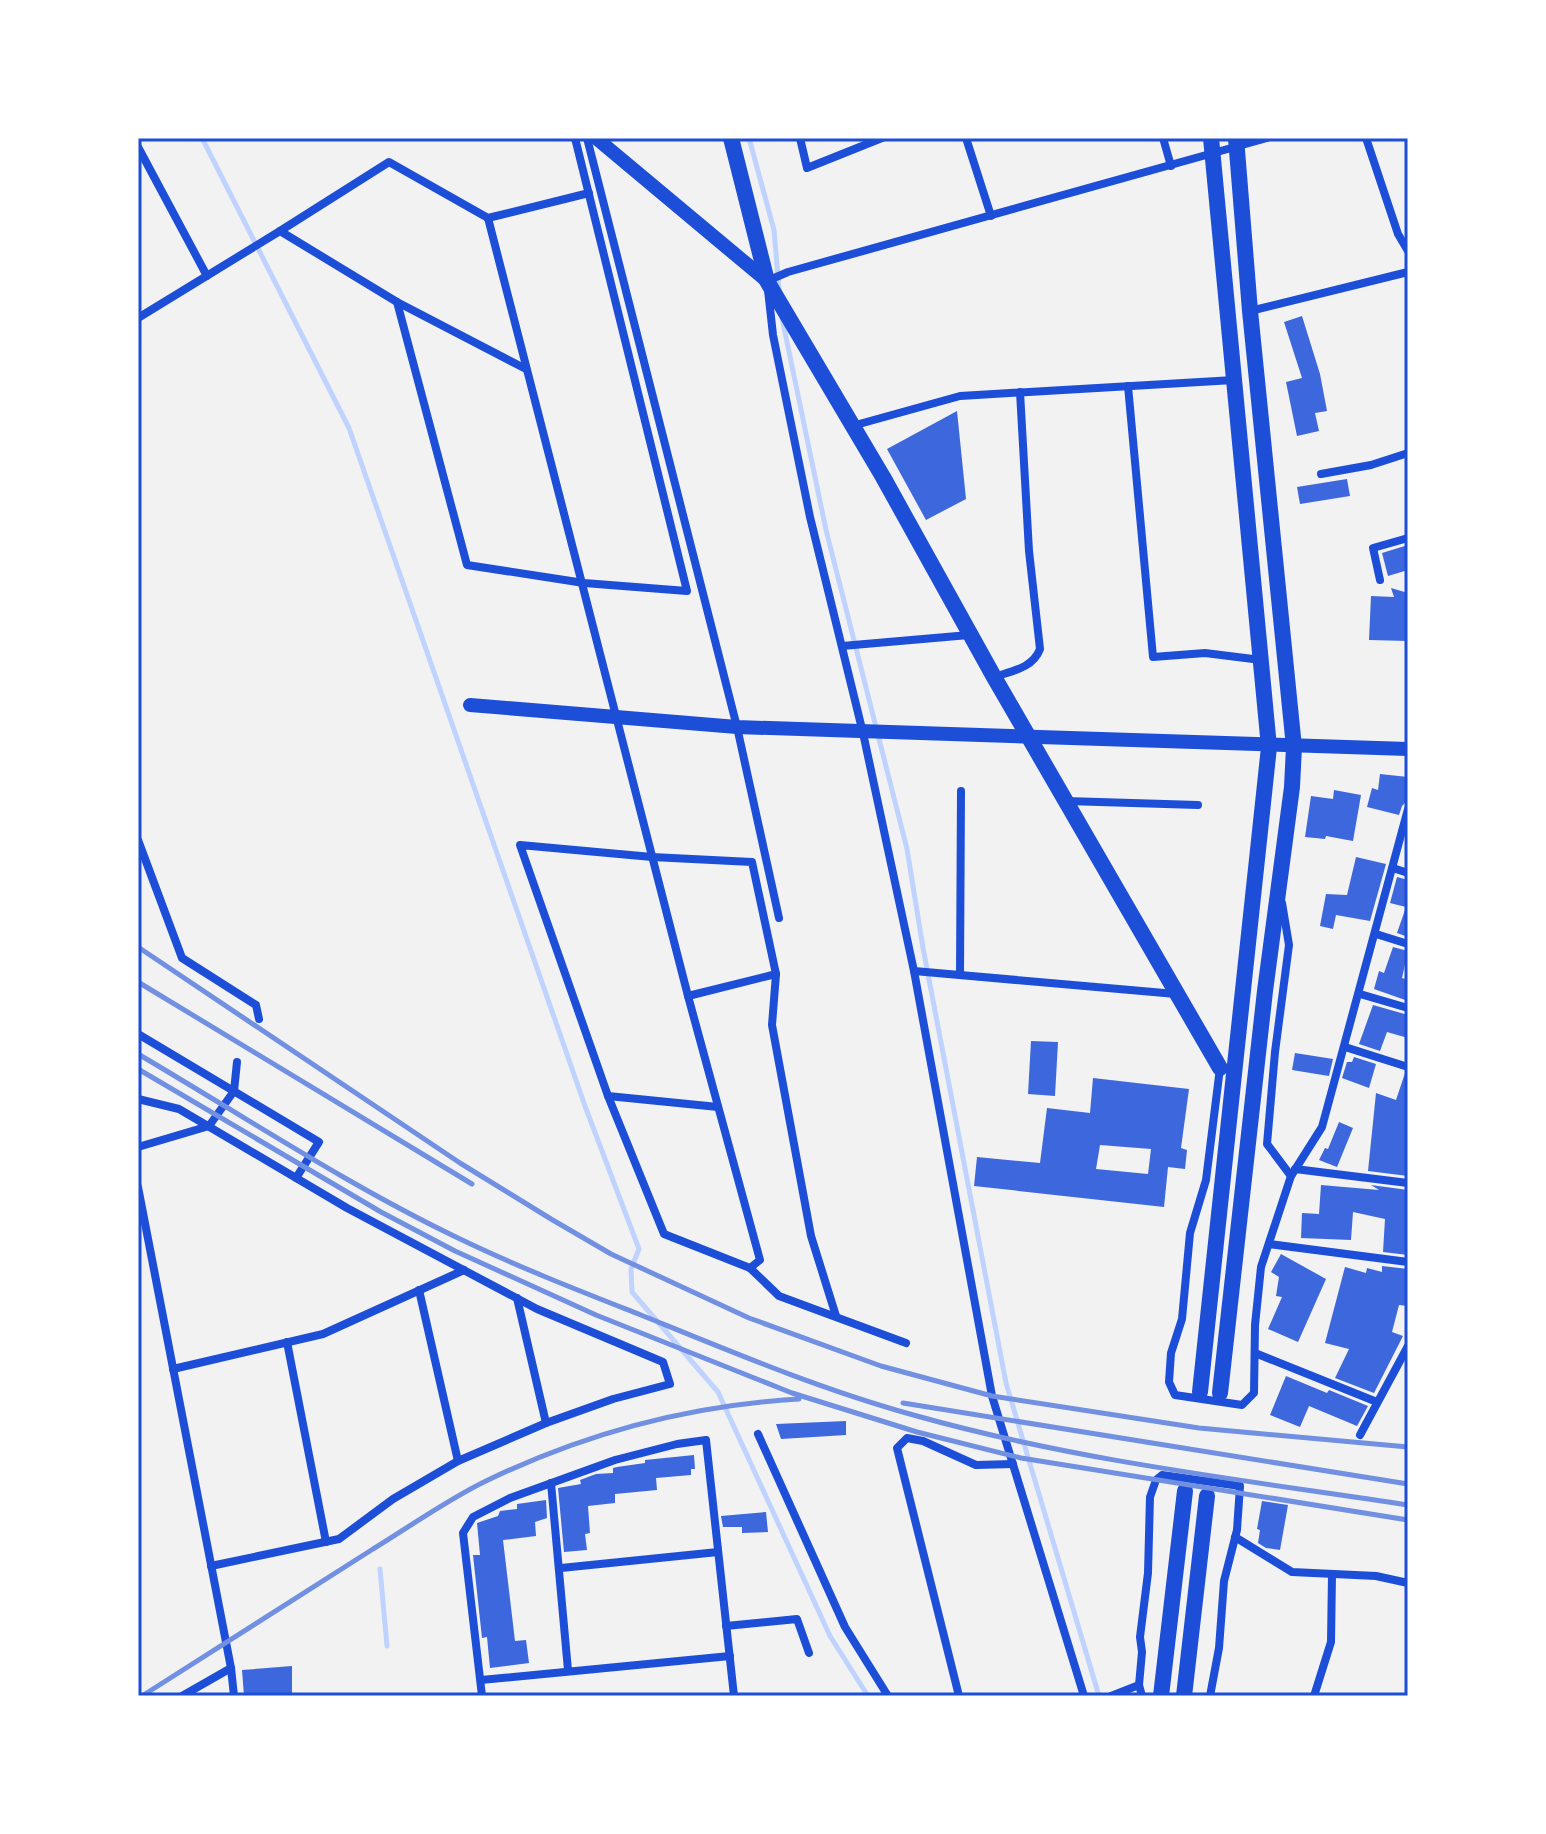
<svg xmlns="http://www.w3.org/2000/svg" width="1546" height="1834" font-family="Roboto,sans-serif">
<rect width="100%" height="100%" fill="#f2f2f2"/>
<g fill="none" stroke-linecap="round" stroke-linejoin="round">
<g stroke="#bfd3fe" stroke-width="5">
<polyline points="202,138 349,428 585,1106 639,1249 631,1269 632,1292 718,1392 830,1636 868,1696"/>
<polyline points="749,138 774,230 779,289"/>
<polyline points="782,318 826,530 907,849 923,948 1006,1383 1099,1696"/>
<polyline points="380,1569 387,1646"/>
</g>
</g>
<g fill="#3d67dc" fill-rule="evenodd">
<polygon points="1302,316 1320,374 1327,411 1315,413 1319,431 1297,436 1286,382 1302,378 1284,322"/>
<polygon points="957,411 966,499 926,520 887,449"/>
<polygon points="1347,479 1350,496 1300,504 1297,487"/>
<polygon points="1408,545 1408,570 1388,576 1382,553"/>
<polygon points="1391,588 1408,593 1408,641 1369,640 1371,596 1394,597"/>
<polygon points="1380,774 1408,777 1406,802 1402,806 1399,815 1367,807 1372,788 1378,790"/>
<polygon points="1334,790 1361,795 1353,841 1326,836 1325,839 1305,837 1311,796 1333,799"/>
<polygon points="1356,857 1386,864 1370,921 1336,915 1333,929 1320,926 1326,894 1347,895"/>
<polygon points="1397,877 1408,880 1408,937 1397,933 1406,907 1390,903"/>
<polygon points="1393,947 1408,951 1402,978 1408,980 1408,1001 1374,989 1379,971 1384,973"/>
<polygon points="1373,1005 1408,1015 1408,1038 1387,1032 1380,1051 1359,1044"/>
<polygon points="1031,1041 1058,1042 1055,1096 1028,1094"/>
<polygon points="1295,1053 1333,1059 1329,1076 1292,1070"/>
<polygon points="1354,1057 1376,1064 1369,1088 1342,1078 1347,1062 1352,1062"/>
<polygon points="1405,1073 1408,1074 1408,1176 1368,1171 1376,1093 1396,1100"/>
<path d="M 1093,1078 L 1189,1089 L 1181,1148 L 1187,1150 L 1185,1169 L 1168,1167 L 1164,1207 L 974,1186 L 977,1157 L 1040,1163 L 1047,1108 L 1090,1113 ZM 1100,1145 L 1151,1149 L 1148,1174 L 1096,1169 Z"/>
<polygon points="1339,1122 1353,1128 1337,1167 1319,1160 1325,1148 1328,1149"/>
<polygon points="1321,1185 1379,1190 1371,1185 1408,1190 1408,1255 1383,1252 1385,1219 1353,1212 1351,1240 1301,1238 1302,1213 1319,1214"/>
<polygon points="1281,1254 1326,1279 1298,1342 1268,1329 1282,1297 1276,1296 1279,1277 1271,1272"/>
<polygon points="1382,1266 1408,1269 1408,1306 1399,1305 1392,1332 1403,1336 1374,1393 1335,1378 1349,1349 1325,1343 1345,1267 1366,1273 1367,1268 1382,1272"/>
<polygon points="1286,1376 1327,1393 1329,1390 1368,1406 1357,1426 1309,1406 1300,1427 1270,1415"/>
<polygon points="846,1421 846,1435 781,1439 776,1424"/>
<polygon points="694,1455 695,1469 691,1469 691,1475 656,1478 657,1490 615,1494 615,1503 588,1506 590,1533 585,1534 587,1550 564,1552 558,1488 581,1484 580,1480 596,1474 613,1473 613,1468 617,1467 645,1463 645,1460"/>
<polygon points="546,1500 547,1518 535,1522 536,1536 503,1540 515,1641 526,1640 529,1663 490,1668 487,1637 482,1638 473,1555 480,1555 477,1523 498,1516 500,1511 517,1509 517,1504"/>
<polygon points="1262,1501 1288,1505 1280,1550 1266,1548 1258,1543 1260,1530 1257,1529"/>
<polygon points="766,1512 768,1532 742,1533 742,1527 723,1527 721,1516"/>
<polygon points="292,1666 292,1694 244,1696 242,1670"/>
</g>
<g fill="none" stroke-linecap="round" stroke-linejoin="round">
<g stroke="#1d4ed8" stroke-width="8">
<polyline points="587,138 737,727 779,918"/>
<polyline points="800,138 807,168 882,138"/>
<polyline points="966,138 991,216"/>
<polyline points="1163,138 1171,166"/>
<polyline points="1366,138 1398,234 1408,251"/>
<polyline points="138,147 207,276"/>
<polyline points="488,218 688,996 760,1260 750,1268 664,1234 608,1096"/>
<polyline points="397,302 467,565 584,583 687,591 575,138"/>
<polyline points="1250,311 1408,272"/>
<polyline points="138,318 280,231"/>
<polyline points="526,369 397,302 280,231 389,162 488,218 589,193"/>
<polyline points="1128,386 1153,657 1205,653 1261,660"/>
<polyline points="852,426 960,396 1234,380"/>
<polyline points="1321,474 1371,465 1408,453"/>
<polyline points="1380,580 1373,548 1408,538"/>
<polyline points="842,646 969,635"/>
<path d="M 994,677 C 1012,671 1033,668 1040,649 L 1029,551 L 1020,392"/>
<polyline points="1066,801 1198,805"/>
<polyline points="138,840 182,958 256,1005 259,1019"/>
<polyline points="1393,868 1408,873"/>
<polyline points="1282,903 1289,945 1275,1052 1267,1144 1291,1176"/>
<polyline points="1376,934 1408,944"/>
<polyline points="914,971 1176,994"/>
<polyline points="776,974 772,1025 811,1236 836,1316"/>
<polyline points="960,975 961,791"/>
<polyline points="1360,994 1408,1008"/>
<polyline points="688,996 776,974 752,862 652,857 520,845 608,1096 718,1107"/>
<polyline points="138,1034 319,1142 296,1178"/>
<polyline points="1345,1047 1408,1067"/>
<polyline points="1220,1068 1206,1180 1190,1233 1182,1319 1171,1353 1169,1382 1175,1395 1242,1405 1254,1393 1255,1325 1261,1267 1291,1176 1322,1127 1408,809"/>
<polyline points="138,1099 179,1109 347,1208 537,1309 663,1362 670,1384 613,1399 546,1423 458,1461 393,1499 339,1539 211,1566"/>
<polyline points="138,1147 209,1126 234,1091 237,1062"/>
<polyline points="1295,1169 1408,1183"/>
<polyline points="138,1187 231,1668 234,1696"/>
<polyline points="1269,1244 1408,1262"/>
<polyline points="750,1268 779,1296 906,1343"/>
<polyline points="419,1290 458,1461"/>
<polyline points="517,1298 546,1423"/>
<polyline points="287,1342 326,1542"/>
<polyline points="1255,1353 1377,1402"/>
<polyline points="173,1369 323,1334 464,1270"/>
<polyline points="758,1434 845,1627 888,1696"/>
<polyline points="1360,1435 1408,1346"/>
<polyline points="551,1483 568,1670"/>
<polyline points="1235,1537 1292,1572 1376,1576 1408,1583"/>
<polyline points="561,1568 718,1552"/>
<polyline points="726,1626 797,1619 809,1653"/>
<polyline points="481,1680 730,1656"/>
<polyline points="182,1696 231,1668"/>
<polyline points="482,1696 463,1533 473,1517 510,1498 615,1460 677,1444 706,1440 734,1696"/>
<polyline points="959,1696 897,1448 907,1438 923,1441 976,1465 1013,1464"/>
<polyline points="1084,1696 992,1396 914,971 863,733 810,517 773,335 767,281 788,272 1267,138"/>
<polyline points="1111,1696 1139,1685"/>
<polyline points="1142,1696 1139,1685 1142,1652 1140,1637 1148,1573 1150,1497 1156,1480 1162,1475 1240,1486 1237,1530 1224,1581 1219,1648 1210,1696"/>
<polyline points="1314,1696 1331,1642 1332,1574"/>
</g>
<g stroke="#1d4ed8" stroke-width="14">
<polyline points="596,138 767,281"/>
<polyline points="470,705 737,727 1408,749"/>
</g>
<g stroke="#1d4ed8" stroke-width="16">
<polyline points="731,138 767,281 883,477 994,677 1220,1068"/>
<polyline points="1200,1392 1269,747 1211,138"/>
<polyline points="1220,1393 1265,991 1292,787 1294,747 1250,311 1236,138"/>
<polyline points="1161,1696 1185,1491"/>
<polyline points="1184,1696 1207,1496"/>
</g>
<g stroke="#7290e2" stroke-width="5">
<polyline points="138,947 460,1163 551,1219 611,1254 749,1318 881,1366 992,1396 1199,1428 1408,1447"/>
<polyline points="138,982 472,1184"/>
<path d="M 138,1054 C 242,1115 349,1186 458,1238 C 518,1267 580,1291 641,1315 C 732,1352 822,1390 917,1416 C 1077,1461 1244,1480 1408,1505"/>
<polyline points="138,1069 381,1212 455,1251 596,1315 792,1393 917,1432 1021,1458 1408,1520"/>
<polyline points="903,1403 1408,1484"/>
<path d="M 142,1696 C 219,1647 296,1598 373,1549 C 411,1526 448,1499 488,1480 C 586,1433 691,1405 799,1399"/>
</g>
</g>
<rect width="1546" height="1834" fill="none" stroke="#ffffff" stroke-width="280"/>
<rect x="140" y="140" width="1266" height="1554" fill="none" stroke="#1d4ed8" stroke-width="3"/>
</svg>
